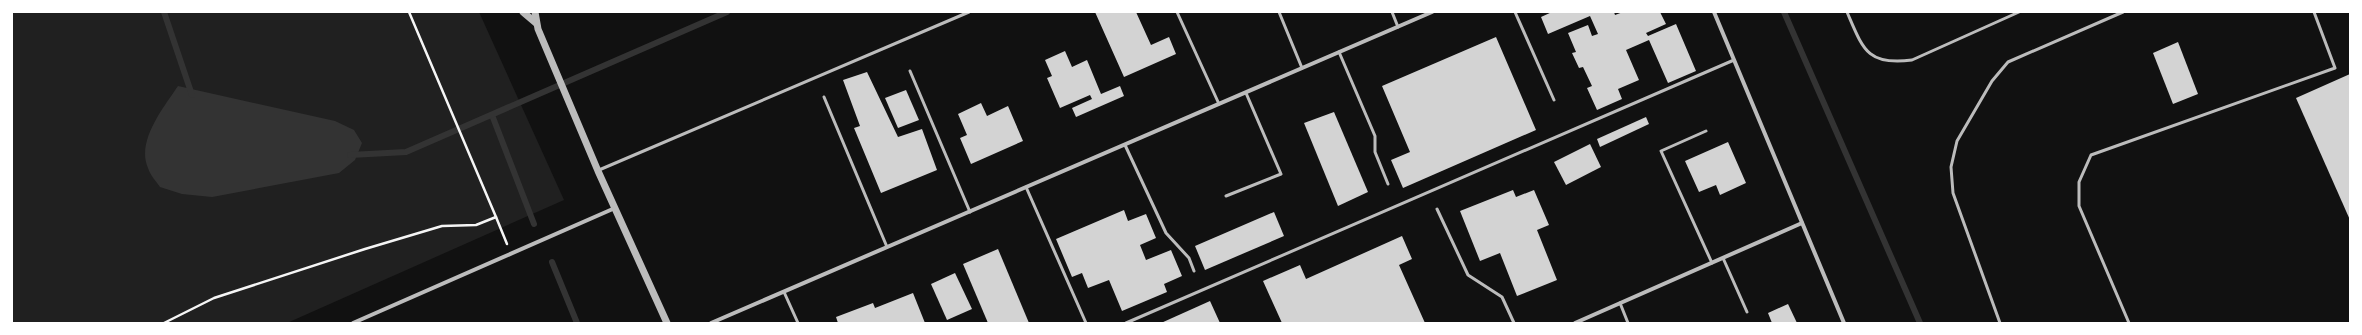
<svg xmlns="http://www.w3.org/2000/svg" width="2362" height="335" font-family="'PT Sans Narrow',sans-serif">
<rect width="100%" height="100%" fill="#111"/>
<polygon fill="#202020" points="12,12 479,12 564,200 287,323 12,323"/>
<path fill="#333" d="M 178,86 L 335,121 L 354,130 L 362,143 L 355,160 L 339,173 L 212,197 L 182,194 L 160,187 C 156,181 150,175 148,168 C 136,141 164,107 178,86 Z"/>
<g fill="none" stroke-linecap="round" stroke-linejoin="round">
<g stroke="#333" stroke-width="6">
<polyline points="164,12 192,95"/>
<polyline points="1784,12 1920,323"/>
<polyline points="492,115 534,224"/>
<polyline points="350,155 406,152 727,12"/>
<polyline points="552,262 577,323"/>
</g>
</g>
<g fill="#d3d3d3">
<polygon points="1095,12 1136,12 1151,45 1169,37 1176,54 1124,77"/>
<polygon points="1552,12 1614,12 1615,15 1623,12 1660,12 1666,24 1646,33 1648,36 1676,24 1696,71 1668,83 1649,40 1626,50 1639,80 1618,89 1622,99 1597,110 1587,88 1592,86 1583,67 1579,68 1572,53 1576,52 1568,33 1588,25 1592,36 1598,34 1590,16 1548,34 1541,17"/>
<polygon points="1496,37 1536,130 1403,188 1391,160 1410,152 1382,86"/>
<polygon points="2178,42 2198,94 2173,104 2153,53"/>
<polygon points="1065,51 1072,67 1087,60 1101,94 1120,86 1124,96 1076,117 1072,108 1092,99 1090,95 1060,108 1047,78 1052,76 1045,60"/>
<polygon points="867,72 898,137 922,129 937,170 881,193 854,128 860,126 843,80"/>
<polygon points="2350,74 2350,220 2296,98"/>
<polygon points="906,90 919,120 898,128 885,98"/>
<polygon points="981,103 987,116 1008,106 1023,141 971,164 960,138 967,135 958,114"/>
<polygon points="1334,112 1368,192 1338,206 1304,123"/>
<polygon points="1646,117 1649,124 1600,147 1597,139"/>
<polygon points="1728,142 1746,183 1720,195 1716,185 1699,192 1685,161"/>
<polygon points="1590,144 1601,167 1566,185 1554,162"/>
<polygon points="1513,190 1516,197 1534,190 1549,225 1537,230 1557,280 1517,296 1500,253 1480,261 1460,211"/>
<polygon points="1124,210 1128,221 1146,214 1156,238 1140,245 1146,260 1171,250 1182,276 1164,284 1167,292 1122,311 1109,280 1088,288 1082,273 1072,277 1056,239"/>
<polygon points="1274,212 1284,236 1205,270 1195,246"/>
<polygon points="1402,236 1412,259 1399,265 1425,323 1282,323 1263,281 1300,265 1306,279"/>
<polygon points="998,249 1029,323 988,323 963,264"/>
<polygon points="955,273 972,309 947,320 931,284"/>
<polygon points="913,293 925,323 838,323 836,317 873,303 875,308"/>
<polygon points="1210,301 1220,323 1161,323"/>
<polygon points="1788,304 1797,323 1772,323 1768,313"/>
</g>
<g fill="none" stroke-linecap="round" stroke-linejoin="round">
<g stroke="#f5f5f5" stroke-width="2.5">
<polyline points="496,217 507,244"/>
<polyline points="164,323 214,298 365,249 442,226 476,225 496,217 409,12"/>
</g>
<g stroke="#bcbcbc" stroke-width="3">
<polyline points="1177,12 1219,104"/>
<polyline points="1279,12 1302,68"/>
<polyline points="1392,12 1398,27"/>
<polyline points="1515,12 1554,100"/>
<path d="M 1847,12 C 1863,49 1867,66 1912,60 L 2019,12"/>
<polyline points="1339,52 1375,136 1375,152 1388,184"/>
<polyline points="910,71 970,212"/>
<polyline points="824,97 887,247"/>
<polyline points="1706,131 1661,151 1712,263"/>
<polyline points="1125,145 1166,233 1189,258 1194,271"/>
<polyline points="599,170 969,12"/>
<polyline points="1026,187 1086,323"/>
<polyline points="1226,196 1281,174 1246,93"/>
<polyline points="1437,209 1468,275 1502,297 1514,323"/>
<polyline points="1723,258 1747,312"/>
<polyline points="784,292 798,323"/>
<polyline points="1620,303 1628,323"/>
<polyline points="1126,323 1734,60"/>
<polyline points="2000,323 1953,193 1951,167 1957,141 1992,81 2008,62 2123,12"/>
<polyline points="2129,323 2079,206 2079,182 2091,155 2335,68 2314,12"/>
</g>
<g stroke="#bcbcbc" stroke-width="4">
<polyline points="1714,12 1844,323"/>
<polyline points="353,323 615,208"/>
<polyline points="711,323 1432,12"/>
<polyline points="1575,323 1802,223"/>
</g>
<g stroke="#bcbcbc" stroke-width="7">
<polyline points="523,12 536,23"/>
<polyline points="535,12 538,29 598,171 667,323"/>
</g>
</g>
<rect width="2362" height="335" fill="none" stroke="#ffffff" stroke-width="26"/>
</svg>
